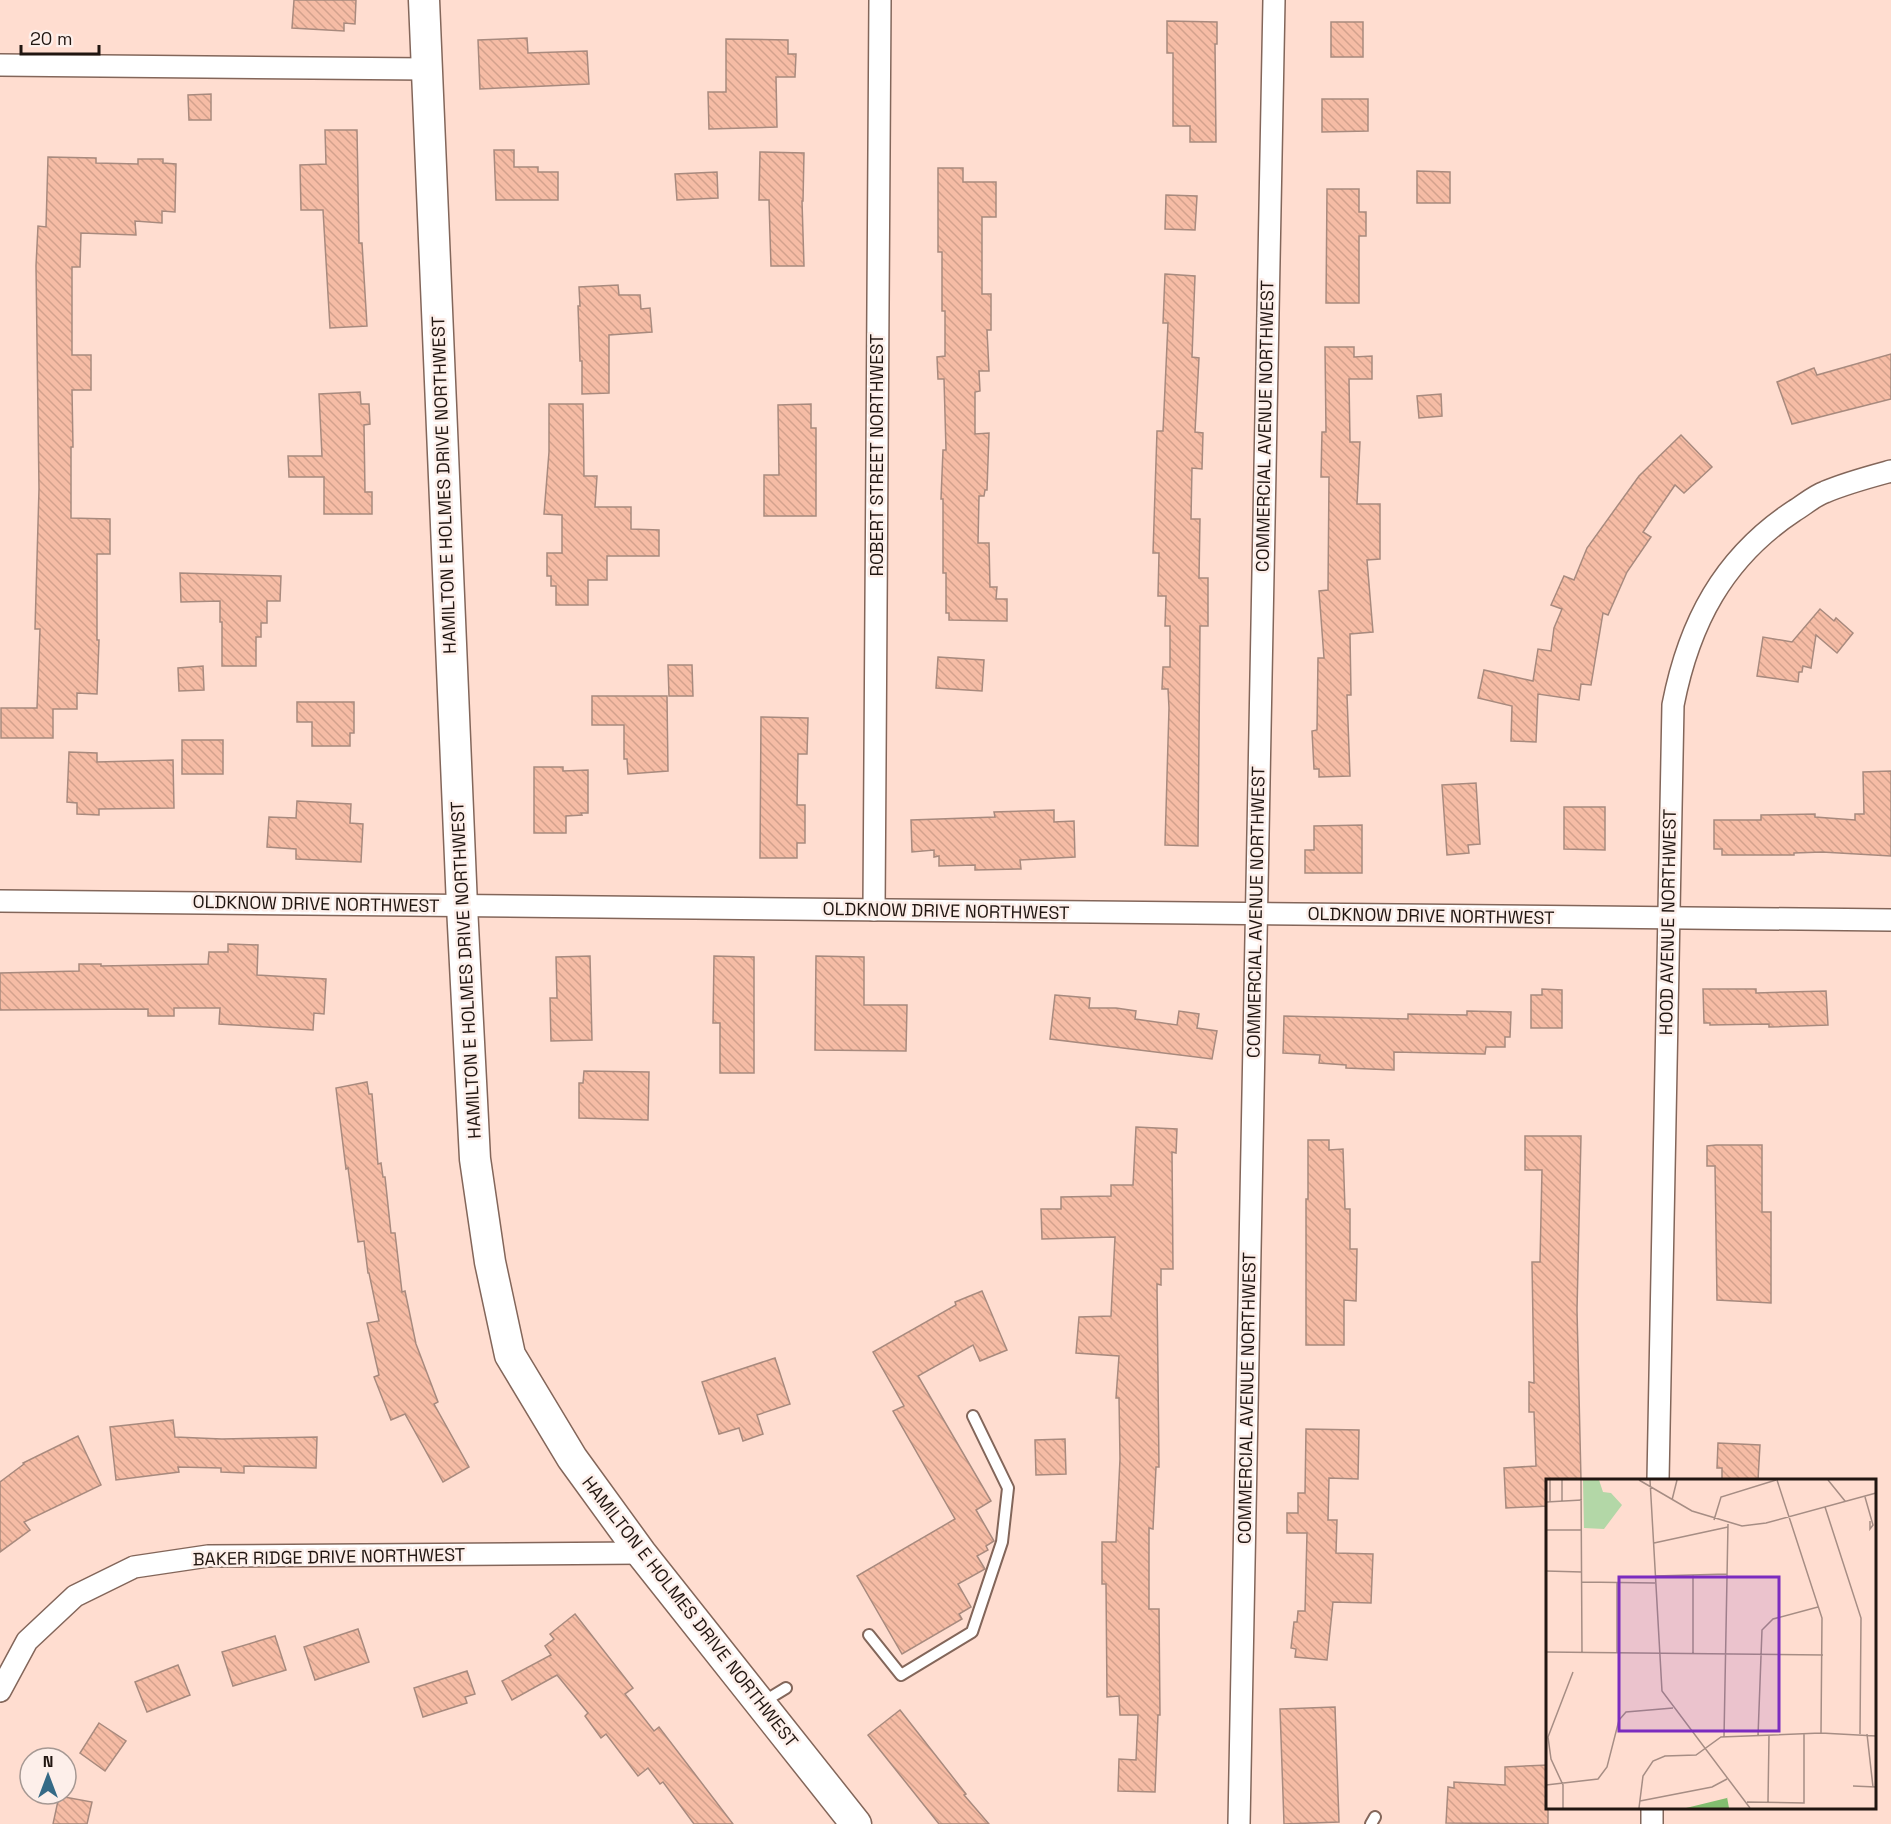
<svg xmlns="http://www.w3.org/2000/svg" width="1891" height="1824" font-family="'Space Grotesk',sans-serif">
<defs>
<pattern id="building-back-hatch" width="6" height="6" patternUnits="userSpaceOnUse" patternTransform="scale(1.5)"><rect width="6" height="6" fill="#f6bca5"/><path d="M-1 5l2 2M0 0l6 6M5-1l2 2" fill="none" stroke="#d3a18d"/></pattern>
</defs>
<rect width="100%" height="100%" fill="#ffddd0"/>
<g fill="url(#building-back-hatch)" stroke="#a88a7e" stroke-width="1.5">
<polygon points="294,0 356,0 355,24 344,23 344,31 292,28"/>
<polygon points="1167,21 1217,22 1217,44 1215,44 1216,142 1190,142 1190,126 1173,126 1173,53 1167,53"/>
<rect x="1331" y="22" width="32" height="35"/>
<polygon points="527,38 528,53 587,51 589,84 480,89 478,40"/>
<polygon points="726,39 788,40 788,54 796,54 795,77 776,77 777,127 709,129 708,92 726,92"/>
<polygon points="211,94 211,120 189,120 188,95"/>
<polygon points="1322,99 1368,99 1368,131 1322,132"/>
<polygon points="325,130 357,130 359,243 362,243 367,326 330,328 323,210 301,210 300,165 326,164"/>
<polygon points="494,150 514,150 514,167 538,167 538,172 558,172 558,200 496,200"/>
<polygon points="760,152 804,153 803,201 802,201 804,266 771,266 769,200 759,200"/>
<polygon points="48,157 96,158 96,163 138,164 138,159 163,159 163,163 176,164 175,212 162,211 162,223 135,221 136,235 81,233 80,267 72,267 72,355 91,355 91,390 72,390 73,447 71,447 71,518 110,519 110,554 97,554 97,640 99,640 97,694 77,693 77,709 53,709 53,738 1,738 1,708 37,708 40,629 35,629 39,489 36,266 38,226 46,227"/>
<polygon points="938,168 963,168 963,182 996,182 996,217 982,217 982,294 991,294 991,330 987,330 989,371 979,371 980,391 975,392 975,434 989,433 987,490 985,490 984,496 979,496 978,543 989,543 990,587 997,587 996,599 1007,599 1007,621 949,620 949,613 946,613 946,573 943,573 943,499 941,499 943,450 946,450 944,379 938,379 937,357 945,356 945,311 942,311 942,252 938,252"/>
<polygon points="1417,171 1450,172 1450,203 1417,203"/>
<polygon points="717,172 718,198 677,200 675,174"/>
<polygon points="1327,189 1359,189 1359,212 1366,212 1366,236 1359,236 1359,303 1326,303"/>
<polygon points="1166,195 1197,196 1195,230 1165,229"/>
<polygon points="1165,274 1195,276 1192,357 1199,358 1195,432 1203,433 1202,469 1192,468 1191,519 1200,519 1199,578 1208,578 1208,626 1200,626 1198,846 1165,845 1169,708 1168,689 1162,689 1163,667 1170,667 1170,626 1165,626 1166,596 1158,596 1159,553 1153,553 1157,431 1163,431 1168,323 1163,323"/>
<polygon points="618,285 619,295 640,295 641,309 650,308 652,332 609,335 609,393 582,394 582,361 580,361 578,306 580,306 579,287"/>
<polygon points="1325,347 1354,347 1354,357 1372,356 1372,379 1349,379 1350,442 1360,442 1357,504 1380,504 1380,559 1367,560 1373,632 1350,634 1351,695 1347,695 1350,776 1319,777 1319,769 1314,769 1312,731 1317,730 1318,658 1324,658 1319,591 1328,590 1329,477 1321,477 1322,432 1326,432"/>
<polygon points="1891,354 1891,399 1792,424 1777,382 1814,368 1817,375"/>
<polygon points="360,392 361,404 369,404 370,424 364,425 365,492 372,492 372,514 324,514 324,477 289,477 288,456 322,456 319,394"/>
<polygon points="1441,394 1442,416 1419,418 1417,396"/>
<polygon points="549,404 583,404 584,476 597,476 595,507 631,507 631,529 659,530 659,556 607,556 607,580 588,580 588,605 556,605 556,586 551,586 551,576 547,576 547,553 562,553 562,515 544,514 549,452"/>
<polygon points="811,404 811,428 816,428 816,516 764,516 764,475 779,475 778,405"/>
<polygon points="1681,435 1712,467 1684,493 1675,485 1643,532 1651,537 1627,572 1608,615 1603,613 1591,685 1581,684 1579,700 1538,694 1536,742 1511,741 1512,706 1478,698 1484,670 1533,681 1538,649 1551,651 1554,628 1562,609 1551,605 1564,576 1574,580 1587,548 1639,476"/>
<polygon points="180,573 281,576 280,601 267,601 267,623 261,623 261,637 256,637 256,666 222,666 222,622 220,622 220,601 181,602"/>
<polygon points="1820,609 1834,621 1836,618 1853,633 1837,653 1816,635 1811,668 1803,666 1802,672 1799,672 1798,682 1757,676 1763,637 1792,642"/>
<polygon points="938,657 984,660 982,691 936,688"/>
<polygon points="668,665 692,665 693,696 669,696"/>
<polygon points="203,666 204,690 179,691 178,668"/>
<polygon points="592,696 667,696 668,771 628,774 627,759 624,759 624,725 592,725"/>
<polygon points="297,702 354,702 354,733 350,733 350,746 312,746 312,722 297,722"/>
<polygon points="761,717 808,718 807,754 798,754 797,805 805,805 805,843 797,843 797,858 760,858"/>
<rect x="182" y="740" width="41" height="34"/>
<polygon points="69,752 97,753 97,762 173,760 174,808 99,809 99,815 77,814 77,803 67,802"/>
<polygon points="534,767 563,767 563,771 588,770 588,813 581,813 582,815 566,816 566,833 534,833"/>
<polygon points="1891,771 1891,856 1822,852 1794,853 1794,855 1722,855 1722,849 1714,849 1714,820 1761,820 1761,815 1815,814 1815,817 1855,820 1855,814 1864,814 1863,772"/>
<polygon points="1476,783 1480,844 1468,845 1469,853 1447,855 1442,785"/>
<polygon points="297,801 351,804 350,823 363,824 361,862 296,859 296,849 267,847 269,817 296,818"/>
<polygon points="1564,807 1605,807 1605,850 1564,849"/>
<polygon points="1054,810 1054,822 1074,821 1075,857 1020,860 1021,869 975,870 975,865 939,866 939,856 934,857 934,850 912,852 911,820 995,817 994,812"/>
<polygon points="1362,825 1362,873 1305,873 1305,850 1314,850 1314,826"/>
<polygon points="228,944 258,945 257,975 326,979 324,1014 314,1013 313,1030 219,1024 220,1008 174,1008 174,1016 148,1016 148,1009 0,1010 0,973 79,971 79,964 101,964 101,966 208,964 209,952 228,952"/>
<polygon points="590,956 592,1040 551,1041 550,998 557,998 556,957"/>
<polygon points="714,956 754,957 754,1073 720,1073 720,1023 713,1023"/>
<polygon points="816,956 864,957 864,1005 907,1005 906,1051 815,1050"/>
<polygon points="1542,989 1562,990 1562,1028 1531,1028 1531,995 1542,995"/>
<polygon points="1703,989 1756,989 1756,993 1826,991 1828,1025 1769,1027 1769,1024 1710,1025 1710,1023 1704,1023"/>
<polygon points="1055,995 1090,998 1089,1008 1116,1008 1136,1011 1135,1019 1177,1025 1179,1011 1199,1014 1197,1028 1217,1031 1212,1059 1050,1039"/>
<polygon points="1467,1011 1511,1012 1510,1037 1505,1037 1505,1047 1486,1047 1485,1054 1394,1052 1394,1070 1346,1068 1346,1065 1319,1063 1320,1055 1283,1053 1284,1016 1408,1019 1408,1014 1467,1015"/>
<polygon points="584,1071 649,1072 648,1120 579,1118 579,1083 583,1083"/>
<polygon points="367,1082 369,1094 372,1094 378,1164 381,1163 383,1177 385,1177 391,1233 395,1233 402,1292 405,1291 416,1344 438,1402 434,1404 469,1467 443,1482 405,1414 391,1420 374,1377 379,1375 367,1323 379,1321 369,1273 368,1273 364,1241 358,1242 348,1168 346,1169 336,1088"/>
<polygon points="1136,1127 1177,1129 1176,1153 1172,1152 1173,1269 1161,1269 1161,1285 1157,1284 1159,1467 1156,1467 1153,1529 1149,1528 1149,1609 1159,1609 1160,1715 1158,1715 1155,1792 1118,1791 1119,1759 1136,1760 1138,1715 1120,1715 1119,1696 1107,1697 1106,1584 1102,1584 1102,1542 1116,1542 1120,1459 1119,1398 1116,1398 1119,1356 1076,1353 1079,1317 1111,1316 1115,1237 1042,1239 1041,1209 1061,1209 1061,1197 1111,1196 1111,1185 1133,1185"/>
<polygon points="1525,1136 1581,1136 1577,1310 1581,1480 1548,1480 1548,1506 1506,1508 1504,1468 1536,1466 1534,1412 1529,1412 1529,1382 1534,1383 1532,1262 1540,1262 1542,1170 1525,1170"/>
<polygon points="1308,1140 1329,1140 1329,1150 1343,1149 1345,1209 1350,1209 1350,1249 1357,1249 1356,1301 1344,1300 1344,1345 1306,1345 1306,1199 1308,1199"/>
<polygon points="1716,1145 1762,1145 1762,1212 1771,1212 1771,1303 1717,1300 1715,1166 1707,1166 1707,1146"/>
<polygon points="982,1291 1007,1350 980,1361 973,1345 918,1376 991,1501 976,1510 994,1541 986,1546 988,1550 977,1556 985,1569 958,1584 971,1607 959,1614 962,1619 902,1654 857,1576 955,1519 893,1411 904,1406 873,1352 956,1305 955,1302"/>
<polygon points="775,1358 790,1404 757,1415 763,1434 743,1441 739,1428 719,1434 702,1382"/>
<polygon points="173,1420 175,1437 222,1439 317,1437 316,1468 244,1466 244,1473 221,1472 221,1468 178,1467 179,1472 116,1480 110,1427"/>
<polygon points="1306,1429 1359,1430 1358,1479 1329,1478 1328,1520 1337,1520 1336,1553 1373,1554 1371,1603 1333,1602 1327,1660 1295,1657 1296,1649 1291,1648 1294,1622 1297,1622 1298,1611 1305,1611 1307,1533 1287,1533 1287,1513 1298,1513 1298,1493 1305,1493"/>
<polygon points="78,1436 101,1485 24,1522 30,1530 0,1552 0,1482 24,1464 23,1463"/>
<polygon points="1065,1439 1066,1474 1036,1475 1035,1440"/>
<polygon points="1718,1443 1760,1445 1758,1480 1722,1479 1722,1468 1717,1468"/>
<polygon points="575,1614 633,1688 625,1694 654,1731 659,1727 733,1824 694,1824 663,1782 660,1784 648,1768 638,1776 606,1734 601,1738 585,1716 588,1713 557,1675 512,1700 502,1681 551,1655 545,1646 554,1639 550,1634"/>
<polygon points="358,1629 369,1662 315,1680 304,1647"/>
<polygon points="275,1636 286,1670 233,1686 222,1652"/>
<polygon points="178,1665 190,1695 147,1712 135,1682"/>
<polygon points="467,1671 475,1694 465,1697 467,1703 423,1717 414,1688"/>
<polygon points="1335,1707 1339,1822 1284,1824 1280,1709"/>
<polygon points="900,1710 966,1794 964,1795 989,1824 939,1824 868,1735"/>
<polygon points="99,1723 126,1741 105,1771 80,1753"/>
<polygon points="1548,1765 1548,1824 1446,1823 1448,1787 1454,1788 1454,1782 1505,1785 1505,1767"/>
<polygon points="59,1796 92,1802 87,1824 53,1824"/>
</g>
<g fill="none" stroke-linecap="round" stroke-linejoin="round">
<g stroke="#83665a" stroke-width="14">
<g id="service">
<polyline points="869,1635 901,1675 972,1632 1002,1542 1008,1488 973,1416"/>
<polyline points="763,1702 786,1688"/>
<polyline points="1371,1824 1375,1817"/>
</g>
</g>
<g stroke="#83665a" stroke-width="24">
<g id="minor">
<polyline points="0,65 427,69"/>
<polyline points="0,901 1891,920"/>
<polyline points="874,910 880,0"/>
<path d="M 1658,1480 L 1673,705 C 1689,623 1723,558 1794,511 C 1804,505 1814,496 1825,492 C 1846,483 1869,477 1891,471"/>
<polyline points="0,1691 27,1641 75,1596 134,1567 208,1556 641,1553"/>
<polyline points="1239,1824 1274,0"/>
<polyline points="1652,1824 1652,1808"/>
</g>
</g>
<g stroke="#83665a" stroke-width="33">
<polyline id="secondary" points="424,0 462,906 475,1159 490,1262 510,1355 572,1458 641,1553 856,1824"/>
</g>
<use href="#service" stroke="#fff" stroke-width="10"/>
<use href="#minor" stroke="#fff" stroke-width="21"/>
<use href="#secondary" stroke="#fff" stroke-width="30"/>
</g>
<g text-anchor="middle" stroke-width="5" stroke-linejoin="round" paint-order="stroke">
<g font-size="18" fill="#211611" stroke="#fdefea">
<text transform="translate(1265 426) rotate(-89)" y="6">COMMERCIAL AVENUE NORTHWEST</text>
<text transform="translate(877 455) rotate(-90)" y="6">ROBERT STREET NORTHWEST</text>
<text transform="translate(444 485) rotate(-92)" y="6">HAMILTON E HOLMES DRIVE NORTHWEST</text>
<text transform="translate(316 904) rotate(1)" y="6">OLDKNOW DRIVE NORTHWEST</text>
<text transform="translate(946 911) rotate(1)" y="6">OLDKNOW DRIVE NORTHWEST</text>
<text transform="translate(1256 912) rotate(-89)" y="6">COMMERCIAL AVENUE NORTHWEST</text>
<text transform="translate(1431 916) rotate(1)" y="6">OLDKNOW DRIVE NORTHWEST</text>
<text transform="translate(1668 922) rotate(-89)" y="6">HOOD AVENUE NORTHWEST</text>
<text transform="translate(466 970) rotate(-93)" y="6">HAMILTON E HOLMES DRIVE NORTHWEST</text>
<text transform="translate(1247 1398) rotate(-89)" y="6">COMMERCIAL AVENUE NORTHWEST</text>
<text transform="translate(329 1557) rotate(-1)" y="6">BAKER RIDGE DRIVE NORTHWEST</text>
<text transform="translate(690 1612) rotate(52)" y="6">HAMILTON E HOLMES DRIVE NORTHWEST</text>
</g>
</g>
<g transform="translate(1546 1479)">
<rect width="330" height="330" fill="#ffddd0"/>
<path d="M 37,1 L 53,1 L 57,13 L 65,14 L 76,26 L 58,50 L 38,49 Z" fill="#b3d7a7"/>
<path d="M 181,318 L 183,329 L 140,329 L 181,319 Z" fill="#82bd6f"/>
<path fill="none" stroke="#a68d84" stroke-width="1.5" d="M 16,1 L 16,22M 35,1 L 36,174M 93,1 L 146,32 L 196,47 L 220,44 L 330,14M 104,1 L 116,212 L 204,329M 231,1 L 276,139 L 275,254M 282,1 L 299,22M 319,18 L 327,46 L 324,50 L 324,42M 126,21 L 131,1M 0,23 L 36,21M 4,23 L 4,1M 279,28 L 315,139 L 314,255M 168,41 L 175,18 L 230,1M 0,51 L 36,51M 108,64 L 182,48M 0,92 L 36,93M 109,97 L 181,95M 36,103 L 109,104M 0,173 L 277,176M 71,174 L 71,104M 147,175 L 147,96M 321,255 L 327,308M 212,257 L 216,151 L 227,140 L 272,128M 178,258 L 182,45M 0,306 L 52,300 L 61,288 L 73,241 L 80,233 L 127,229M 307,307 L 330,308M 94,322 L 166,308 L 181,300M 201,323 L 258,324 L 258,255M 222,323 L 223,257M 17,329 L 17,306 L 5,280 L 2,258 L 27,193M 93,329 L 97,297 L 107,282 L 119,277 L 150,276 L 175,258 L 275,254 L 330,257"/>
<path fill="#7b2cbf" fill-opacity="0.15" stroke="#7b2cbf" stroke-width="3" d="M 73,98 L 233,98 L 233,252 L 73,252 Z"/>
<rect width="330" height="330" fill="none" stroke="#211611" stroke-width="3"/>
</g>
<g transform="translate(48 1776)"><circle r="28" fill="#fdefea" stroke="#a59893" stroke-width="1.5"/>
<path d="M0-4.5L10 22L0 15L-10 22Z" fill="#356a86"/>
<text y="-9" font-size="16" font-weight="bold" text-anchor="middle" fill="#211611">N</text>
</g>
<path d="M21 45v9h78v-9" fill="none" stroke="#211611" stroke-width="3"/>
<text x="30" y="45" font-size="18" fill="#211611" stroke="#fdefea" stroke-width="4.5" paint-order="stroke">20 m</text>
</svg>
